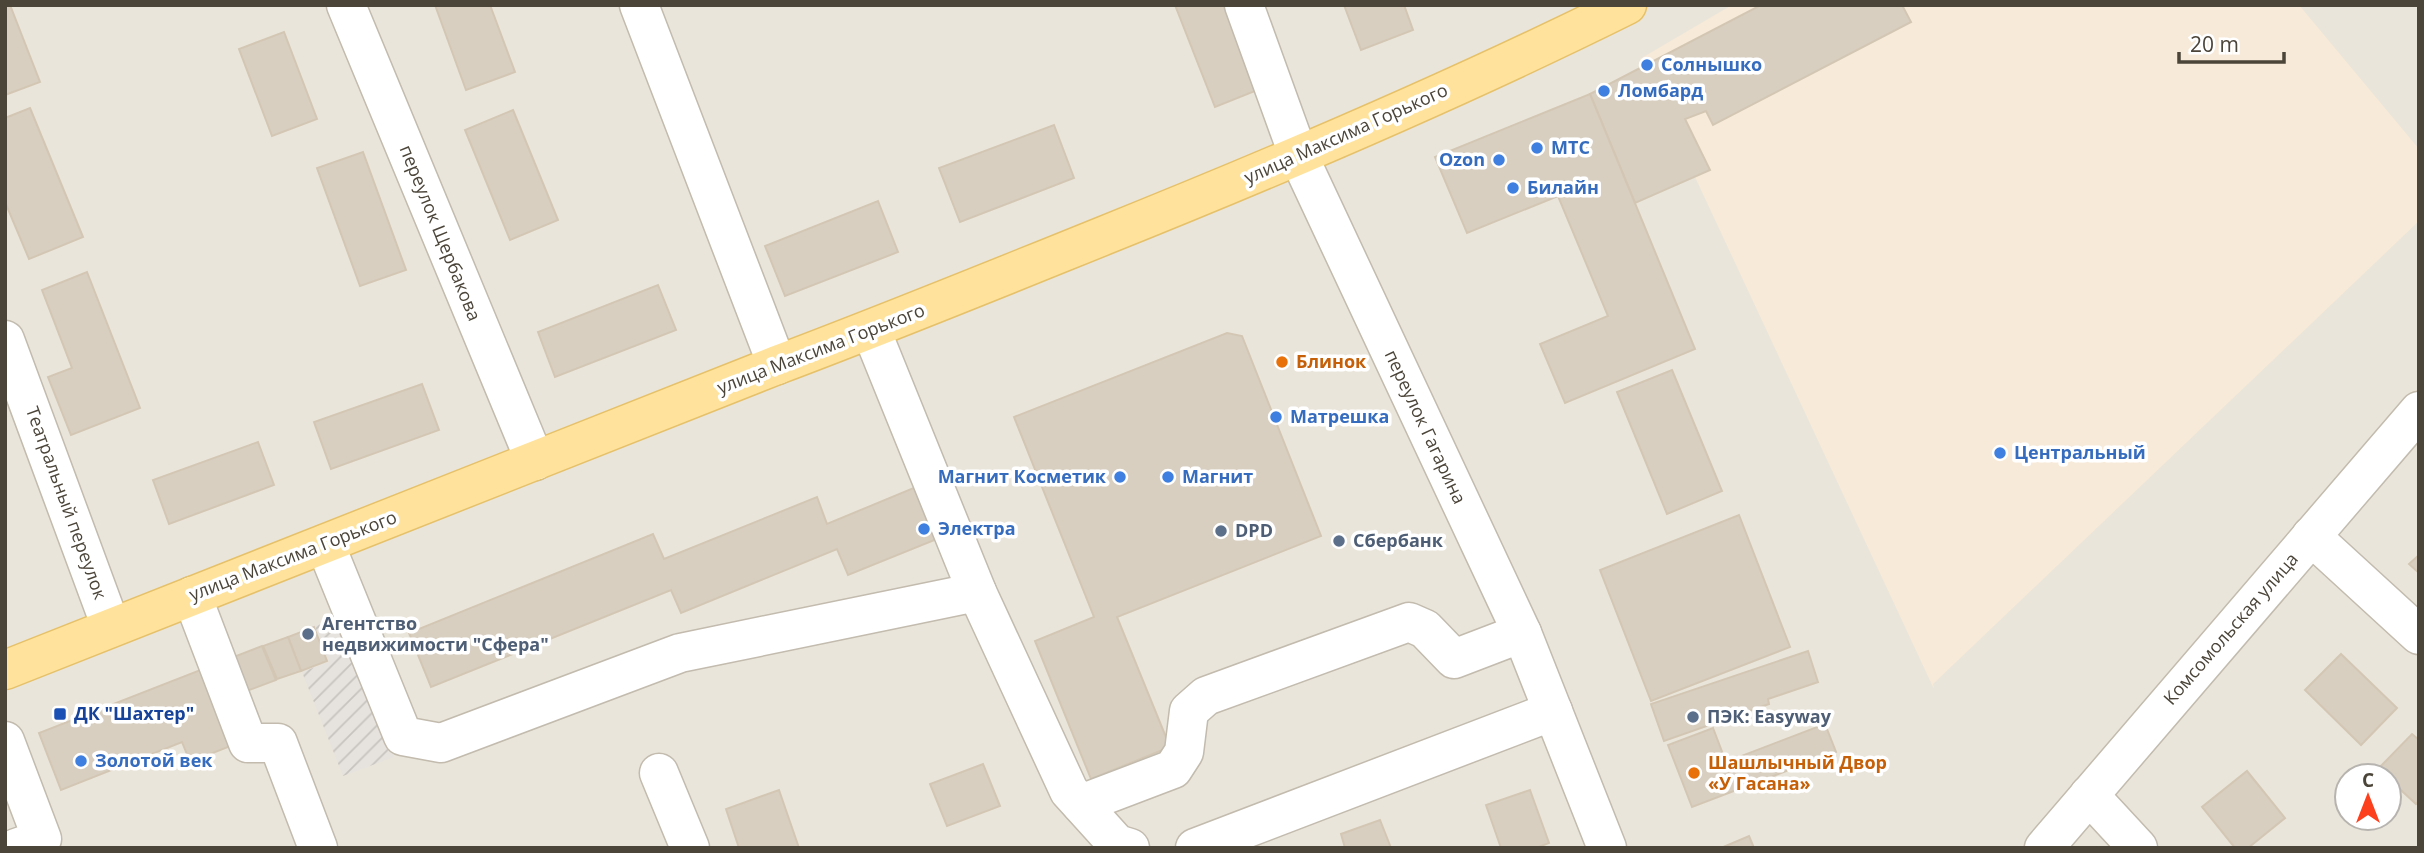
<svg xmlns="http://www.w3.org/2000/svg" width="2424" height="853" font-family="'Open Sans',sans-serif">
<defs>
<pattern id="industrial-furrows" width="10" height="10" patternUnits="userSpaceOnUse" patternTransform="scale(1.75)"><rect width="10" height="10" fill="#e6e2dd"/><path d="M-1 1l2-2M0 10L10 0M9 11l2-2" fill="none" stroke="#c7c3be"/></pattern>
</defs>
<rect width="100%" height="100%" fill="#f6f3ec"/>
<path fill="#eae5da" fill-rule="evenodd" d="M 5,5 L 2419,5 L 2419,848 L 5,848 ZM 2347,776 L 2389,776 L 2389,818 L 2347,818 Z"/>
<polygon fill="#f7ead8" points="1732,5 2299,5 2419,149 2419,221 1933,684 1934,689 1640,59"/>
<polygon fill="url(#industrial-furrows)" points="339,618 394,757 343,776 302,672 329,662 315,626"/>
<g fill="#d8cfc1" stroke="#d3c7b4" stroke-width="2">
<polygon points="5,5 10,5 40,82 5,95"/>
<polygon points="435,5 490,5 515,72 466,90"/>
<polygon points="1175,5 1233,5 1265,87 1215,107"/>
<polygon points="1344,5 1404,5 1413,30 1361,50"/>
<polygon points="1761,5 1902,5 1911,22 1713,125 1706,111 1685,119 1710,170 1635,203 1590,94"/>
<polygon points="284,32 317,119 272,136 239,49"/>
<polygon points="1590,94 1695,349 1565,403 1540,344 1608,316 1558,196 1467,233 1435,157"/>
<polygon points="30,108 83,237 29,259 5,202 5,118"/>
<polygon points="513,110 558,220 510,240 465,130"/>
<polygon points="1054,125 1074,178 960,222 939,168"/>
<polygon points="363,152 406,270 360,286 317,168"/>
<polygon points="878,201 898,252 785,296 765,246"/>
<polygon points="87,272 140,408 71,435 48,377 72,368 42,290"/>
<polygon points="658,285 676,330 555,377 538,332"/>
<polygon points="1227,333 1242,336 1321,536 1117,617 1170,747 1091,779 1035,641 1094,617 1014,417"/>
<polygon points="1672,370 1722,491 1667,514 1617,392"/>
<polygon points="422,384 439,430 331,469 314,422"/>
<polygon points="258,442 274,485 169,524 153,480"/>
<polygon points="916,487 937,539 848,575 837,549 681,613 671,590 431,687 409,633 653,534 664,559 817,497 827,524"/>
<polygon points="1739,515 1790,647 1651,701 1600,570"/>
<polygon points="2419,555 2419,573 2409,564"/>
<polygon points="314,627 327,661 301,671 288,637"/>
<polygon points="288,637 301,671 277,679 263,646"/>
<polygon points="262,646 276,680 244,692 231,658"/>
<polygon points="1808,651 1818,682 1768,699 1769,704 1664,741 1651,704"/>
<polygon points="2341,654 2397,708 2361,745 2305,690"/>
<polygon points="203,669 233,745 190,762 182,742 61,790 39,733"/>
<polygon points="1825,724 1836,752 1692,807 1668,745 1713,728 1726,762"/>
<polygon points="2412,734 2419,740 2419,801 2416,804 2389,779 2389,776 2386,776 2378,769"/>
<polygon points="983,764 1000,806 947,826 930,784"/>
<polygon points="2247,771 2285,818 2248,848 2235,848 2202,807"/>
<polygon points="779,790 799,848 739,848 726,809"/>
<polygon points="1530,790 1549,843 1536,848 1501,848 1486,805"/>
<polygon points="1380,820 1391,848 1345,848 1341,834"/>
<polygon points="1749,836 1754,848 1721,848"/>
</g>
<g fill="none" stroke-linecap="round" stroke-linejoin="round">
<g stroke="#c2bbae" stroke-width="41">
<g id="minor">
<polyline points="346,5 535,461"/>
<polyline points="639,5 777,365"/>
<polyline points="1244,5 1299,157 1522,633 1607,848"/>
<polyline points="871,330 977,592 1069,791 1117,844 1130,848"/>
<polyline points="5,340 111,627"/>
<polyline points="2311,536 2419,635"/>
<polyline points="325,544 403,736 441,743 680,653 977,592"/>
<polyline points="192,596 248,743 278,743 318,848"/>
<polyline points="5,741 42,839 16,848"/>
<polyline points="659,773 690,848"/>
<polyline points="2089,795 2138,848"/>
<polyline points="1081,804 1173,769 1184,752 1189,711 1206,696 1409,622 1425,629 1454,659 1522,633"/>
<polyline points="1195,848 1553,711"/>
<polyline points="2044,848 2419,411"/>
</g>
</g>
<g stroke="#e6c16a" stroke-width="41">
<path id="major" d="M 5,670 L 777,365 C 886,324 994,280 1103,236 C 1280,165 1456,90 1627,5"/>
</g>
<use href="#minor" stroke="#fff" stroke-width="38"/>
<use href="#major" stroke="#ffe39c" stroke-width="38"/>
</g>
<g fill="#3f7fe0" stroke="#fff" stroke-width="2.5">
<circle cx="1647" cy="65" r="7"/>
<circle cx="1604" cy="91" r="7"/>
<circle cx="1537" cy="148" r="7"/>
<circle cx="1499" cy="160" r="7"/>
<circle cx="1513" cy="188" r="7"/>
<circle cx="1276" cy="417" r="7"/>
<circle cx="2000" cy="453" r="7"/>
<circle cx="1120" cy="477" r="7"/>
<circle cx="1168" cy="477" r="7"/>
<circle cx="924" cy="529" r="7"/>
<circle cx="81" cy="761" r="7"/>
</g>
<g fill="#e8710a" stroke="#fff" stroke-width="2.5">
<circle cx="1282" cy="362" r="7"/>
<circle cx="1694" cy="773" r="7"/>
</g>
<g fill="#5c6f8a" stroke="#fff" stroke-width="2.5">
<circle cx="1221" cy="531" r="7"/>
<circle cx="1339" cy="541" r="7"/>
<circle cx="308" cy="634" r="7"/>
<circle cx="1693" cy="717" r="7"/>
</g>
<rect fill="#1a4fb4" stroke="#fff" stroke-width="2.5" x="53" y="707" width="14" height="14" rx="3.5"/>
<g text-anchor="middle" stroke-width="7" stroke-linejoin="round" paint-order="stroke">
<g font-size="18" font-weight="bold" fill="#366cbe" stroke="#fff" text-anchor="start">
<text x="1661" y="71">Солнышко</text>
<text x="1618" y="97">Ломбард</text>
<text x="1551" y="154">МТС</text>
<text x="1485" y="166" text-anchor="end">Ozon</text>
<text x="1527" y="194">Билайн</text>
<text x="1290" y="423">Матрешка</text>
<text x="2014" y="459">Центральный</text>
<text x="1106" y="483" text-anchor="end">Магнит Косметик</text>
<text x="1182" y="483">Магнит</text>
<text x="938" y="535">Электра</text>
<text x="95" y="767">Золотой век</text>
</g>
<g font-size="18" fill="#4b4439" stroke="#fff">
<text transform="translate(1346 134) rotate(-24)" y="6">улица Максима Горького</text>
<text transform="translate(440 233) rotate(68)" y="6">переулок Щербакова</text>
<text transform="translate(821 349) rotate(-21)" y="6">улица Максима Горького</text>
<text transform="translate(1425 427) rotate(65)" y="6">переулок Гагарина</text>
<text transform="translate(66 503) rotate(70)" y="6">Театральный переулок</text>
<text transform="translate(293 556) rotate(-21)" y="6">улица Максима Горького</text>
<text transform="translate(2231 629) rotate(-49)" y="6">Комсомольская улица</text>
</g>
<g font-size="18" font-weight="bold" fill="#c56008" stroke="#fff" text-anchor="start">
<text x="1296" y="368">Блинок</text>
<text x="1708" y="769">Шашлычный Двор<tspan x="1708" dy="21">«У Гасана»</tspan></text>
</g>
<g font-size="18" font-weight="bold" fill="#4e5e75" stroke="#fff" text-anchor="start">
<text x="1235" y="537">DPD</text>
<text x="1353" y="547">Сбербанк</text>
<text x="322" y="630">Агентство<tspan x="322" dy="21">недвижимости "Сфера"</tspan></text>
<text x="1707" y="723">ПЭК: Easyway</text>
</g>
<g font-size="18" font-weight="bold" fill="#164399" stroke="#fff" text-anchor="start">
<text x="74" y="720">ДК "Шахтер"</text>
</g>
</g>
<rect width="2424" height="853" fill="none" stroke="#4b4439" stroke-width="14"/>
<g transform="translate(2368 797)"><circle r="33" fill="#ffffff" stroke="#b7b4b0" stroke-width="2"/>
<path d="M0-5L12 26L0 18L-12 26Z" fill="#fc3f1d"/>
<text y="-10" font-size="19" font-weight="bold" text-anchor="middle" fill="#4b4439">С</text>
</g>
<path d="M2179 52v10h105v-10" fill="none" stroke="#4b4439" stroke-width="3.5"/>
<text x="2190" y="52" font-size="21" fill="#4b4439" stroke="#ffffff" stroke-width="5" paint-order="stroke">20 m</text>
</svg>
